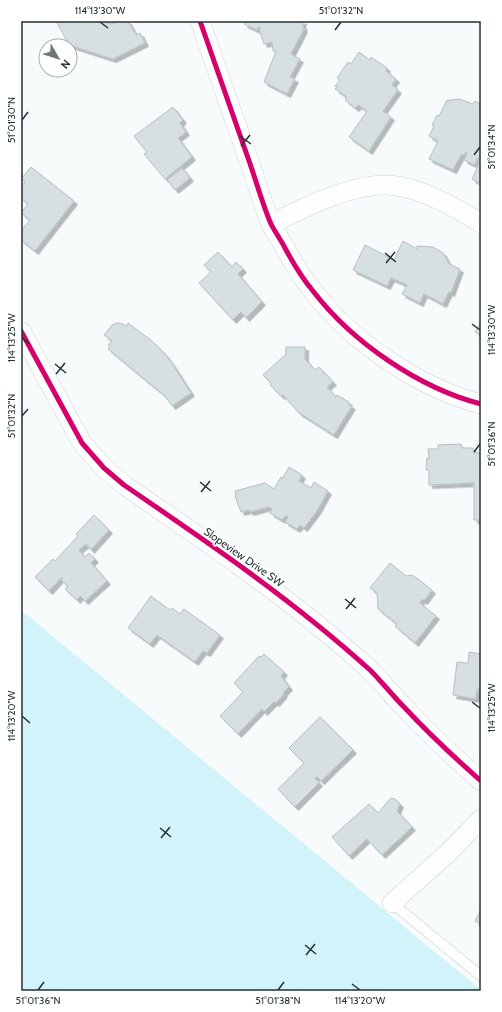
<svg xmlns="http://www.w3.org/2000/svg" width="502" height="1012" font-family="Cabin,sans-serif">
<defs>
<filter id="shadow"><feDropShadow dx="3.5" dy="3.5" stdDeviation="0" flood-color="#0004"/></filter>
</defs>
<rect width="100%" height="100%" fill="#f7fbfb"/>
<polygon fill="#d3f3fa" points="21,610 481,990 481,991 21,991"/>
<g fill="#d6dfe1" stroke="#b7bfc1" filter="url(#shadow)">
<polygon points="56,21 103,21 111,24 120,21 128,21 136,35 140,33 145,43 113,59 69,45"/>
<polygon points="246,21 304,21 302,23 304,29 291,54 300,59 290,77 295,79 287,94 264,82 276,51 273,51 272,42 264,44 259,29 261,29 258,27 257,30 244,24"/>
<polygon points="359,52 370,60 371,57 387,68 386,71 396,79 392,85 398,90 383,111 391,117 369,151 349,137 367,111 358,105 356,108 354,107 345,100 347,97 335,89 337,87 335,86 340,80 337,78 348,62 351,64"/>
<polygon points="460,99 473,104 475,101 481,104 481,184 472,179 479,164 479,159 477,158 475,165 464,160 467,153 466,152 465,154 461,155 453,170 429,159 438,141 429,136 434,126 432,125 437,115 439,116 447,100 449,101 449,100"/>
<polygon points="173,107 183,120 180,123 186,132 178,138 192,157 165,179 144,154 147,152 134,136"/>
<polygon points="31,167 74,201 35,251 21,240 21,231 30,220 21,213 28,204 21,198 21,187 25,182 21,179"/>
<polygon points="182,168 190,178 175,190 167,180"/>
<polygon points="403,241 417,249 417,246 433,247 443,253 449,264 460,269 451,293 449,292 443,304 424,294 420,303 402,294 407,285 391,278 387,286 353,270 365,245 394,260"/>
<polygon points="218,252 232,267 236,262 243,269 238,274 262,302 246,318 241,312 233,320 199,283 211,272 204,265"/>
<polygon points="481,322 481,335 475,332"/>
<polygon points="116,323 120,323 127,326 128,323 152,341 165,354 171,362 191,393 172,406 165,396 108,349 110,346 108,345 112,341 104,335 112,325"/>
<polygon points="286,347 305,347 305,359 315,370 319,367 333,382 327,387 336,397 337,395 349,402 348,404 352,406 334,435 301,414 300,414 283,395 281,396 270,385 271,383 263,375 286,354"/>
<polygon points="461,444 462,448 473,448 474,453 481,453 481,520 474,520 474,483 429,485 429,470 426,470 427,458 429,458 428,449 438,449 438,445"/>
<polygon points="289,467 302,475 299,481 311,488 314,482 328,491 317,511 304,528 300,525 297,529 285,522 288,517 285,516 282,520 270,513 272,509 269,507 250,512 249,510 241,512 235,496 236,495 235,491 265,483 274,489 281,477 283,478"/>
<polygon points="94,515 109,530 91,550 86,544 79,550 85,557 89,553 95,559 91,563 107,581 85,601 80,596 77,600 65,589 68,586 62,581 62,577 49,591 35,577 53,559 55,561 78,536 76,534"/>
<polygon points="390,563 406,576 412,575 418,579 432,590 424,601 422,599 420,603 436,616 415,643 395,626 397,624 378,609 377,593 370,588"/>
<polygon points="151,596 170,610 172,608 180,614 184,609 220,635 207,653 203,651 195,662 157,635 150,644 128,628"/>
<polygon points="469,652 481,654 481,689 477,689 476,699 453,695 457,662 468,663"/>
<polygon points="264,654 284,672 281,676 289,687 283,693 284,694 276,703 274,702 264,712 262,709 238,734 220,716 243,692 234,683 259,656 261,657"/>
<polygon points="320,717 353,750 321,781 317,777 315,778 319,783 295,807 278,789 304,763 289,748"/>
<polygon points="391,798 395,799 400,804 397,811 412,827 382,855 367,839 349,856 332,837 369,804 378,813"/>
<polygon points="481,910 481,924 475,921"/>
</g>
<g fill="none" stroke-linecap="round" stroke-linejoin="round">
<g stroke="#ccd4d6" stroke-width="11">
<polyline id="service" points="392,903 481,976"/>
</g>
<g stroke="#ccd4d6" stroke-width="20">
<g id="minor">
<path d="M 200,21 C 216,67 232,112 248,158 C 256,180 262,203 271,224 C 275,232 281,240 285,248 C 293,263 302,278 313,291 C 352,342 419,388 481,404"/>
<path d="M 271,224 C 303,208 347,186 383,185 C 415,184 454,207 481,223"/>
<path d="M 21,331 L 82,443 L 104,468 L 124,485 C 209,543 294,601 370,670 C 382,682 393,696 405,708 C 429,734 455,758 481,781"/>
<polyline points="392,903 448,853 481,819"/>
</g>
</g>
<use href="#service" stroke="#fefefe" stroke-width="10"/>
<use href="#minor" stroke="#fefefe" stroke-width="19"/>
<g stroke="#fff" stroke-width="8">
<g id="cycleway">
<path d="M 200,21 C 216,67 232,112 248,158 C 256,180 262,203 271,224 C 275,232 281,240 285,248 C 293,263 302,278 313,291 C 352,342 419,388 481,404"/>
<path d="M 21,331 L 82,443 L 104,468 L 124,485 C 209,543 294,601 370,670 C 382,682 393,696 405,708 C 429,734 455,758 481,781"/>
</g>
</g>
<use href="#cycleway" stroke="#d6006c" stroke-width="5"/>
</g>
<path fill="none" stroke="#243235" stroke-width="1.5" d="M 100,22 L 108,28M 335,30 L 341,22M 22,120 L 28,112M 240,136 L 251,144M 241,146 L 250,135M 474,155 L 480,147M 385,253 L 396,262M 386,263 L 395,252M 472,324 L 480,330M 22,338 L 30,344M 55,364 L 66,373M 56,374 L 65,363M 22,416 L 28,409M 474,452 L 480,444M 200,482 L 211,491M 201,492 L 210,481M 345,599 L 356,608M 346,609 L 355,598M 472,702 L 480,708M 22,716 L 30,723M 160,828 L 171,837M 161,838 L 170,827M 305,945 L 316,954M 306,955 L 315,944M 352,984 L 360,990M 38,990 L 44,982M 278,990 L 284,982"/>
<g text-anchor="middle" stroke-width="3.5" stroke-linejoin="round" paint-order="stroke">
<g font-size="11" fill="#243235" stroke="#fff">
<text transform="translate(244 557) rotate(35)" y="4">Slopeview Drive SW</text>
</g>
</g>
<rect width="502" height="1012" fill="none" stroke="#ffffff" stroke-width="44"/>
<g transform="translate(58 58) rotate(129)"><circle r="19" fill="#ffffff" stroke="#a7adae"/>
<path d="M0-3L7 15L0 10L-7 15Z" fill="#6e787a"/>
<text y="-6" font-size="11" font-weight="bold" text-anchor="middle" fill="#243235">N</text>
</g>
<rect x="22" y="22" width="458" height="968" fill="none" stroke="#243235" stroke-width="1.5"/>
<g font-size="10" text-anchor="middle" fill="#243235">
<text x="100" y="14">114°13'30"W</text>
<text x="341" y="14">51°01'32"N</text>
<text transform="translate(11 120) rotate(-90)" y="4">51°01'30"N</text>
<text transform="translate(491 147) rotate(-90)" y="4">51°01'34"N</text>
<text transform="translate(491 330) rotate(-90)" y="4">114°13'30"W</text>
<text transform="translate(11 338) rotate(-90)" y="4">114°13'25"W</text>
<text transform="translate(11 416) rotate(-90)" y="4">51°01'32"N</text>
<text transform="translate(491 444) rotate(-90)" y="4">51°01'36"N</text>
<text transform="translate(491 708) rotate(-90)" y="4">114°13'25"W</text>
<text transform="translate(11 716) rotate(-90)" y="4">114°13'20"W</text>
<text x="38" y="1004">51°01'36"N</text>
<text x="278" y="1004">51°01'38"N</text>
<text x="360" y="1004">114°13'20"W</text>
</g>
</svg>
